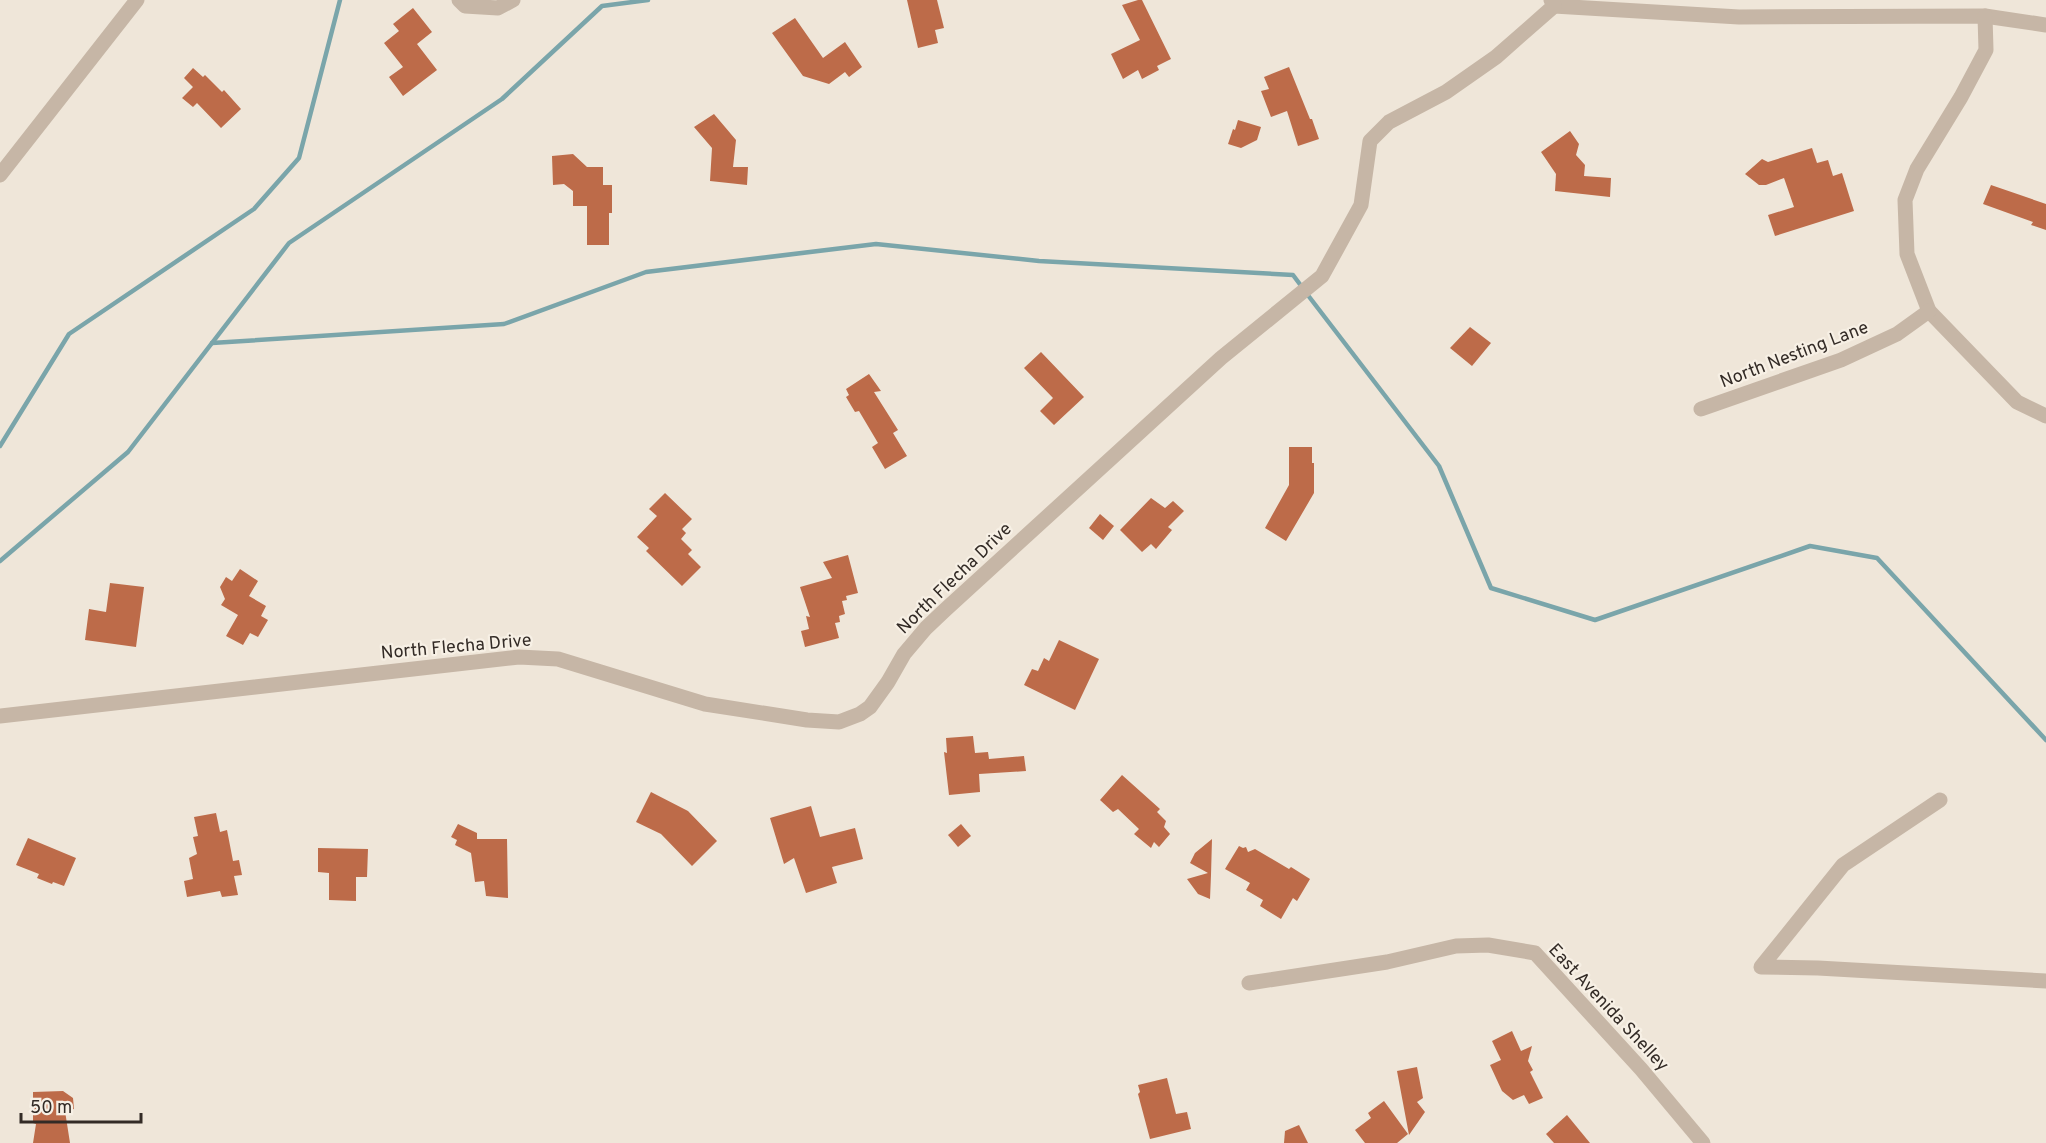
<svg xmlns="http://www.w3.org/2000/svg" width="2046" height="1143" font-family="Overpass,sans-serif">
<rect width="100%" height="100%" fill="#efe6d9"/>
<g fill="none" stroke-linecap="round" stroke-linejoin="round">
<g stroke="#7aa5aa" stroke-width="4.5">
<polyline points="1307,294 1439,466 1491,588 1595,620 1810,546 1877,558 2046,740"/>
<polyline points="212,343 504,324 646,272 876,244 1039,261 1293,275 1302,287"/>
<polyline points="0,446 69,334 254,209 299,158 340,0"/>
<polyline points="0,561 128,452 289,243 502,99 602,6 648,0"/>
</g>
</g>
<g fill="#bd6b49">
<polygon points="907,0 937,0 944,28 935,30 938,43 918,48"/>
<polygon points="1138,0 1142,0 1171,59 1157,66 1159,70 1142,79 1138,70 1123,79 1111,54 1140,40 1122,5"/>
<polygon points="413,8 432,32 417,44 437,70 403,96 389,77 403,67 384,43 399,31 393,24"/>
<polygon points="795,18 823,58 845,42 862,67 849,77 845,72 829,84 803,76 772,33"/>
<polygon points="1289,67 1310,119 1312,119 1319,139 1298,146 1287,111 1271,117 1261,91 1269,89 1264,77"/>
<polygon points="193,68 203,77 205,75 222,92 224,90 241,109 221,128 197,103 193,107 182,98 193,87 184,78"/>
<polygon points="714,114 736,140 733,167 748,167 747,185 710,181 712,148 694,127"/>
<polygon points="1238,120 1261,127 1257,140 1241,148 1228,144 1233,129 1235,130"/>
<polygon points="1570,131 1579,144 1576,155 1585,165 1584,176 1611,178 1610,197 1555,191 1556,174 1541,152"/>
<polygon points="1812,148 1817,163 1828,160 1833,176 1842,173 1854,211 1775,236 1768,215 1794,207 1784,178 1766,185 1759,185 1745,174 1762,159 1768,162"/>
<polygon points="573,154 587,167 603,167 603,185 612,185 612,213 609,213 609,245 587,245 587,206 573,206 573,191 564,184 553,185 552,156"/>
<polygon points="1991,185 2046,204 2046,230 2031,225 2033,222 1983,204"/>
<polygon points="1470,327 1491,343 1472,366 1450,348"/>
<polygon points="1041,352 1084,397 1054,425 1040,411 1053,398 1024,368"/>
<polygon points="869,374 881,391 874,392 898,430 893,433 907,456 885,469 872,447 878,443 859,411 855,412 846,397 849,395 846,389"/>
<polygon points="1289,447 1312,447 1312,463 1314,463 1314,493 1286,541 1265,528 1289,485"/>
<polygon points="665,493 692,519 682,529 686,533 681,539 692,550 688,554 701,567 682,586 646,551 649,548 637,537 657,516 649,509"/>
<polygon points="1151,498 1165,508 1173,501 1184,511 1168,527 1172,530 1156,549 1151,544 1142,552 1120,530"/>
<polygon points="1100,514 1114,526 1103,540 1089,528"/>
<polygon points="848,555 858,593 846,596 847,600 842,601 845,614 839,616 840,622 835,623 839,638 805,647 801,631 809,629 806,616 810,617 800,587 832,578 823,562"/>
<polygon points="240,569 258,581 249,596 266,606 261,616 268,620 258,637 250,633 243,645 226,636 238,615 221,605 225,599 220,587 226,577 232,581"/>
<polygon points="110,583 144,587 136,647 85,640 89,609 106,612"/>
<polygon points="1059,640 1099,659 1075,710 1024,685 1032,669 1038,671 1044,658 1049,661"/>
<polygon points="973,736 975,753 988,752 989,759 1024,756 1026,771 979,774 980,792 949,795 944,752 947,753 946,738"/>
<polygon points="1122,775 1160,809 1157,812 1166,821 1164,827 1170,834 1159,847 1154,842 1151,848 1134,834 1139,829 1118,809 1113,812 1100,800"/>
<polygon points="651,792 688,811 717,841 692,866 661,834 636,822"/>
<polygon points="811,806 820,837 855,828 863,859 832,867 837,883 806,893 794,858 784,864 770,818"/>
<polygon points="216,813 220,832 227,830 233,861 239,860 242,875 234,876 238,895 222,897 220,891 187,897 184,881 193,879 189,858 197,854 193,837 198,836 194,817"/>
<polygon points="458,824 477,833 477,839 507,839 508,898 486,896 484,881 475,882 471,853 455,845 457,840 451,837"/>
<polygon points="961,824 971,836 958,847 948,835"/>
<polygon points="28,838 76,858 64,886 53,882 52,884 37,878 39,874 16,865"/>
<polygon points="1212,839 1211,875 1210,899 1198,894 1187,879 1208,873 1190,863 1195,853"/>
<polygon points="1239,846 1243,848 1246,847 1248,852 1255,849 1289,869 1291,867 1310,879 1297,901 1293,898 1281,919 1260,906 1263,900 1246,890 1250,883 1225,869"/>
<polygon points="318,848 368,849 367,877 356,877 356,901 329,900 329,873 318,872"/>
<polygon points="1512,1031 1521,1051 1532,1046 1528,1061 1533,1070 1530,1072 1543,1098 1529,1104 1524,1095 1513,1100 1502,1091 1490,1065 1501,1060 1492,1041"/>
<polygon points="1417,1067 1423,1098 1417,1102 1425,1112 1409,1135 1397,1071"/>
<polygon points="1167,1078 1176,1114 1187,1112 1191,1129 1150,1139 1138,1094 1140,1092 1138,1085"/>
<polygon points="63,1091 73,1098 74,1109 65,1111 70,1143 33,1143 36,1124 33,1123 33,1092"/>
<polygon points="1384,1101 1408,1134 1397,1143 1365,1143 1355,1130 1371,1118 1368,1113"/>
<polygon points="1567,1115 1590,1143 1554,1143 1546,1134"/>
<polygon points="1299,1125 1308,1143 1284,1143 1285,1131"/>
</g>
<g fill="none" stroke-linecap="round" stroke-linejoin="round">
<g stroke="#c6b6a6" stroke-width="15">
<polyline points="459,0 465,6 498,8 513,0"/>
<polyline points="1554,6 1739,17 1985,16 2046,25"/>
<polyline points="1985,16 1986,50 1961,97 1917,169 1905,200 1907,254 1929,311 2017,402 2046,416"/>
<polyline points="0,175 137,0"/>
<polyline points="1701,409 1841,360 1897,334 1929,311"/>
<polyline points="0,716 519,657 558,659 705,704 807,720 839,722 860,714 870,707 888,682 904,654 926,628 945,610 1221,358 1322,276 1361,205 1370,141 1389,122 1446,92 1496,57 1554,6 1551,0"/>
<polyline points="1940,800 1843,865 1761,967 1818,968 2046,981"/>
<polyline points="1249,983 1387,962 1456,946 1488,945 1535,953 1641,1069 1703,1143"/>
</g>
</g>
<g text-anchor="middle" stroke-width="4.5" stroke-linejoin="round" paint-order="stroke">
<g font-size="18" fill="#332b26" stroke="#f7f0e5">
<text transform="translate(1794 354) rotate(-21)" y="6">North Nesting Lane</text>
<text transform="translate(954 578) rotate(-44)" y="6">North Flecha Drive</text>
<text transform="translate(456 646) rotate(-5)" y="6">North Flecha Drive</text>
<text transform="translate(1609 1007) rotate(47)" y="6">East Avenida Shelley</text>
</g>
</g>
<path d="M21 1113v9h120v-9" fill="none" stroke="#332b26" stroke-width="3"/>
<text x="30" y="1113" font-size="18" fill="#332b26" stroke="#f7f0e5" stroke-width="4.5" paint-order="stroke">50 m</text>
</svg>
